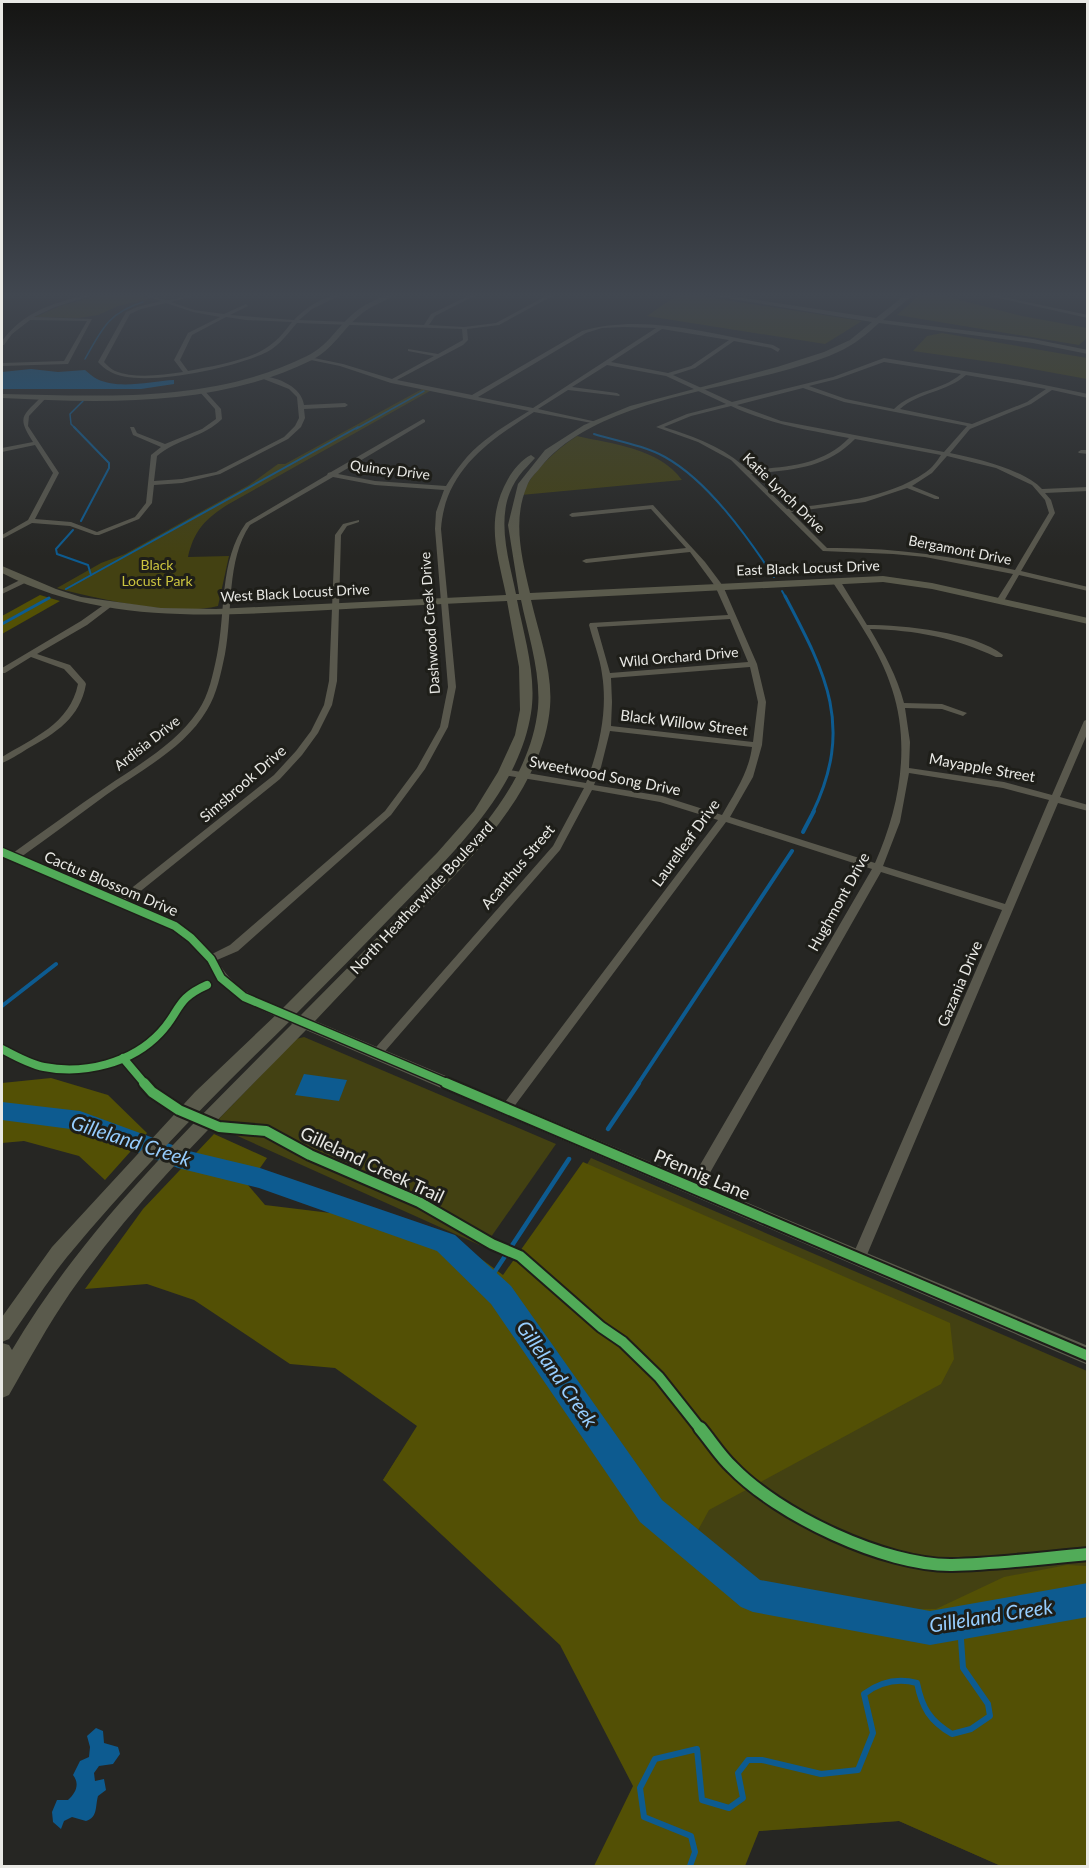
<svg xmlns="http://www.w3.org/2000/svg" width="1089" height="1868" font-family="Lato,sans-serif">
<rect width="100%" height="100%" fill="#262623"/>
<g fill="#434112">
<polygon points="101,295 140,295 148,299 118,306 98,315 79,318 35,317 60,306"/>
<polygon points="677,295 693,295 862,321 825,344 647,316"/>
<polygon points="920,295 940,295 1022,316 1087,328 1087,338 1079,345 897,315"/>
<polygon points="942,333 1087,358 1087,379 1005,364 913,351 927,336"/>
<path d="M 422,389 L 430,391 L 227,505 C 204,520 194,531 188,557 L 229,556 L 218,606 C 178,617 97,599 57,588 L 101,563 L 125,554 L 249,485 L 278,464 L 285,464 Z"/>
<path d="M 577,436 C 612,444 659,448 682,480 L 521,495 C 534,470 554,451 577,436 Z"/>
<polygon points="304,1037 556,1144 484,1247 213,1125 296,1039"/>
<polygon points="591,1158 1087,1371 1087,1866 1001,1866 899,1821 759,1831 779,1724 383,1480"/>
</g>
<g fill="#535005">
<polygon points="40,595 60,601 2,634 2,616"/>
<polygon points="51,1078 108,1095 147,1133 105,1180 79,1156 24,1141 2,1143 2,1083"/>
<polygon points="214,1134 267,1158 248,1185 265,1205 396,1221 465,1247 503,1275 583,1162 950,1323 954,1359 941,1384 709,1510 697,1532 740,1594 784,1610 936,1609 1004,1577 1067,1565 1087,1566 1087,1866 1001,1866 899,1821 759,1831 745,1866 594,1866 633,1786 560,1645 383,1480 417,1426 335,1368 290,1364 194,1300 147,1284 85,1289 143,1209"/>
</g>
<g fill="#0d5b90">
<path d="M 31,369 L 58,372 L 85,370 C 89,373 93,377 97,379 C 120,390 151,381 174,380 L 174,384 L 141,389 L 2,389 L 2,372 Z"/>
<polygon points="304,1074 347,1080 339,1101 295,1095"/>
<path d="M 96,1728 L 103,1731 L 104,1743 L 118,1747 L 120,1754 L 113,1764 L 99,1766 L 94,1773 L 95,1781 L 104,1779 L 106,1790 L 98,1796 C 95,1807 98,1817 86,1821 L 72,1817 L 64,1821 L 61,1829 L 53,1822 L 52,1812 L 57,1800 L 68,1800 C 76,1793 80,1784 73,1775 L 80,1761 L 89,1757 L 90,1747 L 87,1736 Z"/>
</g>
<g fill="none" stroke-linecap="round" stroke-linejoin="round">
<g stroke="#0d5b90" stroke-width="1.5">
<path d="M 85,359 C 102,329 108,313 143,302"/>
<polyline points="76,429 71,424 70,414 83,401"/>
<polyline points="356,429 424,391"/>
</g>
<g stroke="#0d5b90" stroke-width="2">
<polyline points="74,427 109,463 109,468 81,521"/>
<path d="M 594,434 C 617,441 643,445 665,457 C 708,481 747,536 774,577"/>
<polyline points="73,530 56,549 57,554 88,565 91,575"/>
<polyline points="66,589 358,427"/>
<polyline points="782,591 786,598"/>
</g>
<g stroke="#0d5b90" stroke-width="3">
<path d="M 785,596 C 826,674 854,726 813,812"/>
<polyline points="2,624 49,598"/>
</g>
<g stroke="#0d5b90" stroke-width="4">
<polyline points="803,832 814,811"/>
<polyline points="2,1006 56,964"/>
<polyline points="638,1084 792,851"/>
</g>
<g stroke="#0d5b90" stroke-width="4.5">
<polyline points="608,1129 639,1083"/>
<polyline points="488,1282 569,1159"/>
</g>
<path stroke="#0d5b90" stroke-width="6" d="M 690,1866 L 695,1852 L 691,1836 L 644,1817 L 640,1788 L 655,1759 L 697,1749 L 702,1800 L 729,1808 L 743,1798 L 738,1773 L 748,1760 L 762,1760 L 821,1774 L 858,1770 L 873,1733 L 864,1694 C 880,1682 898,1678 917,1683 C 922,1708 930,1721 952,1734 L 971,1729 L 990,1716 L 988,1704 L 963,1668 L 960,1625"/>
<polygon fill="#0d5b90" fill-rule="evenodd" points="2,1102 80,1111 189,1151 260,1168 455,1235 511,1286 662,1500 760,1580 930,1611 1088,1583 1088,1617 930,1645 753,1612 741,1607 640,1522 491,1304 437,1251 259,1188 178,1168 78,1130 2,1120"/>
<g fill="#59584d" fill-rule="evenodd">
<path d="M 86,295 L 94,295 L 55,307 L 34,317 L 92,319 L 68,364 L 2,366 L 2,363 L 64,361 L 87,321 L 30,320 L 12,334 L 4,345 L 2,345 L 2,341 C 24,312 50,304 86,295 Z"/>
<path d="M 145,295 C 152,295 158,299 165,300 C 175,301 186,295 196,295 L 171,302 L 194,310 L 224,314 L 246,304 L 248,306 L 230,315 L 294,320 C 305,308 325,295 341,295 L 312,309 L 299,320 L 424,325 L 431,314 L 470,295 L 476,295 L 435,316 L 429,325 L 464,327 L 496,323 L 548,295 L 554,295 L 499,325 L 467,329 L 468,340 L 463,345 L 397,380 L 472,395 L 582,331 C 644,313 711,334 773,345 L 780,349 L 778,352 L 771,348 L 734,341 L 695,368 L 673,375 L 732,402 L 833,377 L 884,358 L 1020,380 L 1088,394 L 1088,398 L 1052,390 L 1031,404 L 970,429 L 950,453 C 975,458 1025,470 1042,489 L 1088,487 L 1088,491 L 1045,493 L 1051,500 L 1055,513 L 1021,571 L 1088,587 L 1088,591 L 1019,575 L 1004,601 L 1000,603 L 996,601 L 1013,574 L 925,557 L 893,554 L 823,551 L 731,460 L 698,442 L 656,427 L 687,414 L 726,404 L 666,376 L 607,365 L 572,387 L 617,393 L 620,395 L 619,396 L 568,390 L 538,409 L 597,422 L 597,424 L 534,412 C 489,441 445,470 441,529 L 456,687 L 448,727 L 425,769 L 391,815 L 238,951 L 217,960 C 234,991 259,999 289,1013 L 291,1016 L 289,1019 L 281,1019 L 240,1000 L 217,981 L 207,961 L 187,941 L 171,928 L 2,855 L 2,849 L 13,853 C 44,831 75,808 106,787 C 138,765 176,744 198,711 C 209,695 213,674 217,655 C 226,611 219,561 246,523 L 327,475 L 328,473 L 331,472 L 423,419 L 425,420 L 425,422 L 338,474 L 375,481 L 446,486 C 451,478 456,470 462,463 C 480,440 505,426 529,411 L 391,383 L 340,366 L 306,359 L 309,357 L 343,364 L 392,379 L 434,356 L 408,351 L 408,349 L 438,354 L 463,340 L 462,329 L 297,323 C 288,333 280,345 267,352 C 237,367 138,390 109,371 C 105,369 101,365 98,362 L 126,312 L 137,307 L 161,301 ZM 166,303 L 193,312 L 220,317 L 188,333 L 174,360 L 183,372 C 162,375 135,379 115,371 C 111,369 107,365 104,362 L 130,314 L 141,309 ZM 226,317 L 246,320 L 292,322 C 285,331 278,340 269,346 C 249,361 212,366 188,371 L 180,360 L 192,335 ZM 624,327 L 656,328 L 533,408 L 478,397 L 586,333 L 602,328 ZM 662,329 L 729,340 L 691,366 L 668,373 L 611,362 ZM 884,362 L 961,374 C 942,391 913,390 894,409 L 846,399 L 809,386 L 837,379 ZM 966,375 L 1046,389 L 1027,402 L 972,424 L 900,409 C 919,392 947,392 966,375 ZM 803,388 L 844,402 L 967,426 L 944,452 L 781,421 L 737,405 ZM 731,406 C 769,424 808,430 849,438 C 822,466 785,467 748,470 C 724,447 695,437 664,427 L 691,416 ZM 855,439 L 941,455 C 937,461 932,468 926,472 C 886,500 834,502 787,509 L 751,474 C 790,470 826,469 855,439 ZM 947,456 L 996,468 L 1032,485 L 1045,500 L 1049,513 L 1015,570 C 952,556 891,547 827,548 L 791,512 L 865,502 L 907,488 L 935,499 L 939,499 L 939,497 L 912,486 L 932,473 ZM 333,477 L 375,485 L 444,490 L 436,512 L 435,529 L 448,687 L 440,727 L 417,768 L 385,811 L 230,945 L 212,954 L 195,935 L 179,924 L 127,902 L 280,779 L 302,755 L 318,733 L 332,705 L 337,681 L 341,535 L 347,526 L 359,522 L 359,520 L 343,524 L 335,535 L 329,681 L 324,705 L 311,731 L 296,751 L 274,775 L 119,898 L 21,857 C 50,836 78,816 106,795 C 141,770 185,748 207,710 C 217,694 221,673 225,654 C 233,613 226,560 250,525 Z"/>
<polygon points="985,295 994,295 1088,315 1088,318"/>
<path d="M 261,376 C 278,377 302,387 304,405 L 345,403 L 348,405 L 345,407 L 304,409 L 305,418 L 301,427 L 288,439 L 220,474 L 182,483 L 154,485 L 152,503 L 139,519 L 99,535 L 95,535 L 70,526 L 32,523 L 2,539 L 2,535 L 28,520 L 53,473 L 35,445 L 2,452 L 2,448 L 33,442 C 16,416 23,416 42,396 L 47,397 L 29,416 L 28,426 L 59,473 L 35,519 L 71,522 L 97,532 L 135,517 L 146,503 L 151,455 L 161,447 L 133,435 L 130,427 L 134,427 L 137,433 L 165,444 L 202,429 L 216,419 L 215,409 L 199,391 L 199,389 L 203,389 L 221,409 L 222,419 C 204,437 177,439 157,456 L 154,481 L 182,479 L 216,472 L 284,437 L 295,426 L 299,418 L 297,397 L 289,389 L 261,378 Z"/>
<polygon points="1081,450 1088,450 1088,454 1079,453 1078,452"/>
<path d="M 653,505 L 705,562 L 723,586 L 757,664 L 766,702 L 762,745 L 753,777 L 730,817 L 875,863 C 899,809 911,747 892,689 C 880,650 854,615 832,581 L 833,579 L 839,579 L 867,625 C 904,625 974,632 1003,655 L 1002,657 L 996,657 C 956,638 915,630 870,629 C 884,653 897,676 904,703 L 942,704 L 967,713 L 963,716 L 942,709 L 905,708 L 910,742 L 909,768 L 1004,782 L 1052,795 L 1084,721 L 1088,719 L 1088,732 L 1060,797 L 1088,805 L 1088,811 L 1058,803 L 866,1257 L 864,1261 L 859,1263 L 854,1261 L 852,1257 L 1002,910 L 881,872 L 699,1192 L 694,1193 L 689,1192 L 688,1188 L 689,1184 L 872,869 L 726,822 L 510,1112 L 506,1114 L 502,1112 L 500,1109 L 502,1106 L 718,820 L 660,802 L 592,790 L 560,850 L 380,1057 L 372,1057 L 370,1054 L 553,846 L 584,788 L 504,775 L 500,772 L 504,769 L 586,783 C 599,749 608,711 602,674 C 600,658 593,641 589,625 L 590,623 L 728,615 L 715,586 L 690,552 L 586,563 L 582,561 L 586,559 L 686,548 L 651,509 L 572,517 L 569,515 L 572,513 ZM 730,619 L 748,662 L 610,673 L 597,627 ZM 750,667 L 758,702 L 753,742 L 611,726 L 612,702 L 611,678 ZM 610,731 L 752,747 C 749,772 734,794 722,815 L 662,796 L 594,785 L 601,767 ZM 909,773 L 1003,788 L 1049,800 L 1005,904 L 883,866 L 900,822 Z"/>
<polygon points="20,580 27,582 2,594 2,589"/>
<path d="M 105,604 L 112,606 L 87,625 L 37,654 L 70,665 L 85,682 L 86,684 C 80,718 56,733 27,749 C 19,754 10,760 2,763 L 2,757 C 33,738 70,724 78,684 L 64,669 L 31,657 L 5,673 L 2,673 L 2,668 L 81,621 Z"/>
</g>
<g fill="#5a5a4c" fill-rule="evenodd">
<path d="M 386,295 L 394,295 C 383,303 369,306 359,316 C 342,330 333,349 312,360 C 218,407 104,403 2,398 L 2,394 C 104,396 213,403 307,356 C 328,346 337,327 354,313 C 363,305 375,300 386,295 Z"/>
<path d="M 708,295 L 725,295 L 876,318 L 905,295 L 913,295 L 883,320 L 1033,339 L 1088,350 L 1088,354 L 1033,343 L 879,323 C 867,334 854,345 838,352 C 753,391 602,391 540,468 C 536,473 529,479 527,486 C 512,521 522,558 530,593 L 883,576 L 932,583 L 1088,618 L 1088,624 L 932,589 L 883,582 L 531,600 C 539,634 553,672 550,707 C 543,793 463,867 406,925 C 376,957 345,989 315,1021 L 1088,1346 L 1088,1365 L 306,1030 C 224,1114 137,1197 70,1293 C 48,1325 29,1360 9,1395 L 2,1398 L 2,1343 L 9,1345 L 12,1350 C 85,1226 191,1126 292,1024 L 290,1021 C 212,1097 136,1174 67,1257 C 46,1283 28,1312 9,1339 L 2,1342 L 2,1317 L 52,1247 L 195,1092 L 279,1012 L 437,853 L 474,811 L 498,772 L 515,735 L 520,710 L 519,667 L 507,601 C 441,604 376,607 310,611 C 204,616 99,623 2,573 L 2,566 L 56,589 L 81,597 L 161,608 L 216,609 L 506,595 C 497,551 485,520 508,479 C 513,470 522,459 531,455 L 535,458 C 530,464 524,469 519,476 C 493,511 508,555 516,594 L 519,594 L 508,525 L 518,484 L 545,450 L 584,425 L 630,406 L 777,367 L 824,352 L 850,340 L 872,322 ZM 517,600 L 521,600 C 528,634 541,673 538,708 C 529,794 454,859 397,917 C 365,950 333,983 301,1015 L 296,1014 C 329,981 362,947 395,913 C 448,858 519,792 531,713 C 537,676 524,636 517,600 Z"/>
</g>
<g stroke="#1e1e19" stroke-width="11">
<g id="cycleway-far2">
<polyline points="2,852 175,926 191,938 211,959 221,978 244,997 449,1084"/>
<path d="M 2,1049 C 15,1056 29,1064 44,1067 C 84,1075 132,1063 160,1033 C 181,1011 175,999 207,985"/>
<polyline points="123,1058 145,1084"/>
</g>
</g>
<g stroke="#1e1e19" stroke-width="14">
<g id="cycleway-far1">
<polyline points="144,1083 152,1092 179,1110 219,1127 266,1131 310,1155 419,1202 492,1244 520,1256 601,1327 623,1342 659,1377 701,1430"/>
<polyline points="446,1083 1088,1356"/>
</g>
</g>
<g stroke="#1e1e19" stroke-width="16">
<path id="cycleway" d="M 700,1428 C 711,1441 720,1456 732,1467 C 778,1515 885,1566 952,1565 C 997,1564 1043,1558 1088,1554"/>
</g>
<use href="#cycleway-far2" stroke="#51ab58" stroke-width="8"/>
<use href="#cycleway-far1" stroke="#51ab58" stroke-width="10"/>
<use href="#cycleway" stroke="#51ab58" stroke-width="12"/>
</g>
<linearGradient id="sky" x2="0" y2="1"><stop stop-color="#151513"/><stop offset="0.53" stop-color="#414750"/><stop offset="1" stop-color="#414750" stop-opacity="0"/></linearGradient>
<rect width="1089" height="557" fill="url(#sky)"/>
<g text-anchor="middle" stroke-width="6" stroke-linejoin="round" paint-order="stroke">
<g font-size="14" fill="#e9e9e5" stroke="#1e1e19">
<text transform="translate(390 470) rotate(7)" y="5">Quincy Drive</text>
<text transform="translate(784 493) rotate(44)" y="5">Katie Lynch Drive</text>
<text transform="translate(960 550) rotate(11)" y="5">Bergamont Drive</text>
<text transform="translate(808 568) rotate(-2)" y="5">East Black Locust Drive</text>
<text transform="translate(295 593) rotate(-3)" y="5">West Black Locust Drive</text>
<text transform="translate(430 623) rotate(-94)" y="5">Dashwood Creek Drive</text>
<text transform="translate(679 657) rotate(-5)" y="5">Wild Orchard Drive</text>
<text transform="translate(147 743) rotate(-38)" y="5">Ardisia Drive</text>
</g>
<g font-size="14" fill="#cbc43f" stroke="#1e1e19">
<text x="157" y="570">Black<tspan x="157" dy="16">Locust Park</tspan></text>
</g>
<g font-size="15" fill="#e9e9e5" stroke="#1e1e19">
<text transform="translate(684 723) rotate(7)" y="5">Black Willow Street</text>
<text transform="translate(982 768) rotate(10)" y="5">Mayapple Street</text>
<text transform="translate(605 776) rotate(11)" y="5">Sweetwood Song Drive</text>
<text transform="translate(243 784) rotate(-41)" y="5">Simsbrook Drive</text>
<text transform="translate(686 843) rotate(-54)" y="5">Laurelleaf Drive</text>
<text transform="translate(518 867) rotate(-50)" y="5">Acanthus Street</text>
<text transform="translate(111 884) rotate(23)" y="5">Cactus Blossom Drive</text>
<text transform="translate(422 898) rotate(-47)" y="5">North Heatherwilde Boulevard</text>
<text transform="translate(839 902) rotate(-61)" y="5">Hughmont Drive</text>
<text transform="translate(960 984) rotate(-67)" y="5">Gazania Drive</text>
</g>
<g font-size="18" fill="#e9e9e5" stroke="#1e1e19">
<text transform="translate(372 1165) rotate(25)" y="6">Gilleland Creek Trail</text>
<text transform="translate(702 1175) rotate(23)" y="6">Pfennig Lane</text>
</g>
<g font-size="20" font-style="italic" fill="#96cdfe" stroke="#1e1e19">
<text transform="translate(131 1141) rotate(18)" y="7">Gilleland Creek</text>
<text transform="translate(557 1374) rotate(55)" y="7">Gilleland Creek</text>
<text transform="translate(991 1616) rotate(-9)" y="7">Gilleland Creek</text>
</g>
</g>
<rect width="1089" height="1868" fill="none" stroke="#e9e9e5" stroke-width="6"/>
</svg>
